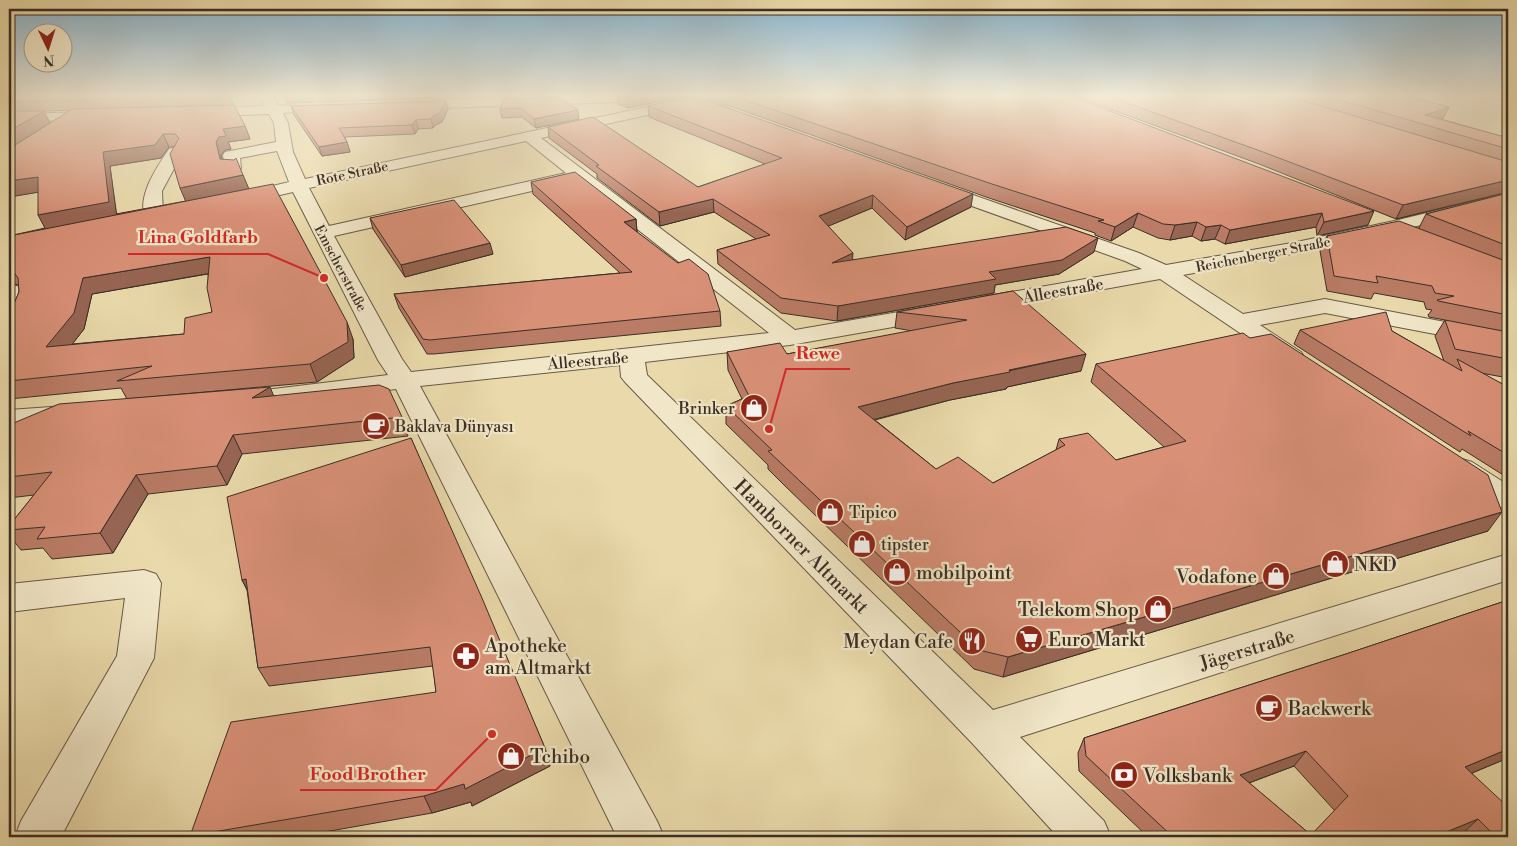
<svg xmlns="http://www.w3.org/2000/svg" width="1517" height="846" font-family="'Libre Bodoni',serif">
<rect width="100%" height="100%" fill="#eadaab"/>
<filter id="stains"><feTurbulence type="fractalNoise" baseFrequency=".004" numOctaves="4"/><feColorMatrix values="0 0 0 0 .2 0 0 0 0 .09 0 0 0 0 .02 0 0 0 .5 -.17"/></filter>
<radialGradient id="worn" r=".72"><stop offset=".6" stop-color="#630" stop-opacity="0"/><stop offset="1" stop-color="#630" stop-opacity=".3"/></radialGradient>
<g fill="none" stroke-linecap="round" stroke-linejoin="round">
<g stroke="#675946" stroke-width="2">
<g id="minor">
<path d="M 259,95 L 273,95 L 278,105 L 295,106 L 297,109 L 295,112 L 283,113 L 288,123 L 293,152 L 305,179 L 681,100 L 674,95 L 693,95 L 729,108 L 731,111 L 729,114 L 724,115 L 692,104 L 685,107 L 541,138 L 795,330 L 933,306 L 941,308 L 944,313 L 941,318 L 933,320 L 790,345 L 645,362 L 647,375 L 993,710 L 1508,554 L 1508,580 L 1020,737 L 1104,821 L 1111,837 L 1058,837 L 972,743 L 625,382 L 621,377 L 620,365 L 420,386 L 657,821 L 664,837 L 617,837 L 396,389 L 265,406 L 256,404 L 252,398 L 256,392 L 265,390 L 388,375 L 378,360 L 293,192 L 241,204 L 235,203 L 232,199 L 235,195 L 289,182 L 277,151 L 240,158 L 241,168 L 239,172 L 227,172 L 225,168 L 223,155 L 225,152 L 276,142 L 274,123 L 269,114 L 200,116 L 195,115 L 193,112 L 195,109 L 200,108 L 265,106 ZM 526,141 L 566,173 L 329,226 L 309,188 ZM 575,180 L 769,333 L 411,372 L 402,359 L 334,236 L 567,183 Z"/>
<polygon points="593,95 654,95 656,97 649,101 410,109 403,105 410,101"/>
<polygon points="97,112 102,113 104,116 102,119 9,122 9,114"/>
<path d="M 175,147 L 181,149 L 183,152 L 162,191 L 163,216 L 161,220 L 154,222 L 147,220 C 134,200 158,165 169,149 Z"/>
<path d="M 936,182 L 1139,253 L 1166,265 L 1292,243 L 1394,221 L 1508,193 L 1508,203 C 1400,232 1293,255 1183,275 L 1243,314 L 1325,299 L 1508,334 L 1508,348 L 1325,313 L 1260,325 L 1301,352 L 1304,357 L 1301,362 L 1292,364 L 1283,362 L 1160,279 L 983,311 L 975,309 L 972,304 L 975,299 L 983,297 L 1142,269 L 1125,261 L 930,191 L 927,187 L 930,183 Z"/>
<path d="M 9,284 C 13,285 18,286 22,288 C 30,293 28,313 23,320 L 15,322 L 9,320 Z"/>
<polygon points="65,406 75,408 79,414 75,420 9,426 9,410"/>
<polygon points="1462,459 1472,462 1508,485 1508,509 1497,506 1452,476 1447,469 1452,462"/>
<polygon points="144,570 156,574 161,583 154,658 61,837 15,837 21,821 117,656 125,598 9,612 9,584"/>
</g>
</g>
<g stroke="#3b2e25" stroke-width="2">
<polygon id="highway" points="1490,95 1508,95 1508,101 1492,98"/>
</g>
<use href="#minor" fill="#f1e7c8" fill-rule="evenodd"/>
<use href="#highway" fill="#eadaab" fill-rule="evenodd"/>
</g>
<g fill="#ba7c66" stroke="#3b2e25" fill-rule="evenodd">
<path d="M 9,95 L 229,95 L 233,104 L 245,126 L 250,139 L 228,142 L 231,149 L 225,150 L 221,155 L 222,159 L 243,175 L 248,188 L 353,339 L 354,358 L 317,382 L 127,399 L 121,388 L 9,399 L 9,307 L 13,306 L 19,292 L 19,285 L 9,283 L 9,236 L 45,228 L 38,192 L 9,197 ZM 72,110 L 9,149 L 44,111 ZM 169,147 L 174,147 L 186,201 L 116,214 L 110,166 L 161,158 ZM 208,274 L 212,312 L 184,334 L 72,344 L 84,329 L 92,294 Z"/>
<polygon points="283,95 539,95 287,103"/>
<polygon points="617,95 675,95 675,98 628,108 618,104"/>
<polygon points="707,95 1068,95 1368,225 1317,236 1316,227 1225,244 1215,239 1201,241 1192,236 1170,240 1158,238 1133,227 1111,241 1095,235 1095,233 989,198 710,99"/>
<polygon points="1072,95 1401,95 1449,107 1443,118 1441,119 1508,138 1508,192 1396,219 1259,164"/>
<polygon points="504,99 579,119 536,128 522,117 502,118 500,109"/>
<polygon points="446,101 448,109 442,122 435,125 433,128 418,129 415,134 345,137 350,152 322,156 294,115 291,106"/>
<polygon points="648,106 971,207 905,240 872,208 828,226 852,260 1094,252 1059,274 995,285 994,293 837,321 781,313 718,264 717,250 756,239 714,212 660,226 597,178 597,174 549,138 548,127 698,187 765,164 649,117"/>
<polygon points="531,182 636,219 637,232 720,311 721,326 434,354 427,354 399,308 394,294 620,273 533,194"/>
<polygon points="1508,193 1508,378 1481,373 1508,387 1508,478 1462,449 1460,452 1294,344 1300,330 1392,331 1444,361 1435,336 1445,320 1429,317 1428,315 1432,310 1426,309 1424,302 1374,293 1371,299 1327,291 1320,251 1327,236 1419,228 1426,214"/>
<polygon points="370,218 493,254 405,277 373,229"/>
<polygon points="1013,291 1081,371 1007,387 1006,389 950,400 875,420 936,469 993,483 1056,450 1059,439 1116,460 1164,447 1091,382 1096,364 1488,531 1003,677 974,669 783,484 768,469 768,465 726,424 726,406 742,399 728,370 727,352 787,354 913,331 895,328 897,312"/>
<polygon points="274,396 402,417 408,436 242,454 227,485 148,494 113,553 52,559 43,548 21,550 9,535 9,526 34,495 9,498 9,425"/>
<polygon points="411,438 545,748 550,766 472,806 471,802 432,813 296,837 191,837 190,836 436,692 433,666 269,686 258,668 247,590 242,580"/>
<path d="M 1508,600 L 1508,758 L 1472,773 L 1508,837 L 1466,837 L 1462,834 L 1455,837 L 1148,837 L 1079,771 L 1078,753 L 1084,738 L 1346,654 ZM 1294,766 L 1335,811 L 1311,835 L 1249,783 Z"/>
</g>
<g fill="#976553" stroke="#3b2e25">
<polygon points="637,95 675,95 675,98 628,108 627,97"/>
<polygon points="1287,95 1294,95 1293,98"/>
<polygon points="446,101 448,109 442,122 435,125 433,128 431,119"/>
<polygon points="1449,107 1443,118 1424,125 1425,115"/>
<polygon points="578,110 579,119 536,128 534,119"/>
<polygon points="44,111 50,123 9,149 9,131"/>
<polygon points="416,120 418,129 415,134 412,125"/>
<polygon points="245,126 250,139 228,142 231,149 225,150 221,155 225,173 220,159 216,142 223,129"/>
<polygon points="163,134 169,147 161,158 110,166 117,217 46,230 38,215 103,152"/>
<polygon points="347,142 350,152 322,156 319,147"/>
<polygon points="243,175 249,189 186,202 180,188"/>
<polygon points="38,177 46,191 9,197 9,181"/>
<polygon points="1508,180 1508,192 1396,219 1403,205"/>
<polygon points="973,194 971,207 905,240 907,227"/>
<polygon points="873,195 872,208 819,230 819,216"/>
<polygon points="713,199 714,212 660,226 659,212"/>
<polygon points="1374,211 1368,225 1317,236 1324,222"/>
<polygon points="1138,213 1133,227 1111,241 1115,227"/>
<polygon points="1322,213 1316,227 1225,244 1230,230"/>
<polygon points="636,219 637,232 624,222"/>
<polygon points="1197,222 1192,236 1170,240 1175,225"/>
<polygon points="1221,225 1215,239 1201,241 1206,227"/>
<polygon points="1098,238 1094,252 1059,274 995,285 994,293 837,321 838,306 989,272"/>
<polygon points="490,243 493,254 405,277 401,265"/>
<polygon points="853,253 852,267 832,263"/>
<polygon points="210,257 217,272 92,294 84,329 57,364 46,347 83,278"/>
<polygon points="347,322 353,339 354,358 317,382 310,364"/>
<polygon points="1086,354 1081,371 1007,387 1006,389 950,400 856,424 858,407 953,383"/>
<polygon points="270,387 278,406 252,398"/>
<polygon points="233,435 242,454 227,485 217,466"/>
<polygon points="136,475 148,494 113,553 100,533"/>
<polygon points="1502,512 1488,531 1003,677 1008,657"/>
<polygon points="246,579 252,598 242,580"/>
<polygon points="545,748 550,766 472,806 471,802 432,813 424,796"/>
<polygon points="1508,749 1508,758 1450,782 1465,767"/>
<polygon points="1306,751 1294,766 1230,790 1240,775"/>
<polygon points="1478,819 1462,834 1455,837 1434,837"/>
</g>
<g fill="#d89077" stroke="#3b2e25" fill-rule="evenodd">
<polygon points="9,95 219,95 9,102"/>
<polygon points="622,95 637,95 627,97"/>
<polygon points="730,95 1068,95 1374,211 1324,222 1322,213 1230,230 1221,225 1206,227 1197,222 1175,225 1163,224 1138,213 1115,227 1098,221 1104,220 992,184"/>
<polygon points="1105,95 1289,95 1291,97 1508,162 1508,180 1403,205 1263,152"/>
<polygon points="1323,95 1401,95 1449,107 1425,115 1508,138 1508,149"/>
<polygon points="694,96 973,194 907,227 873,195 819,216 853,253 832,263 1066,227 1098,238 1062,260 989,272 996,279 838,306 781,298 717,250 770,235 713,199 659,212 596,166 599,165 548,127 593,117 698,187 782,158 648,106"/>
<polygon points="559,97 578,110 534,119 521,108 500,109 504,99"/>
<polygon points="446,101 440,113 433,116 431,119 416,120 412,125 339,128 347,142 319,147 291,106"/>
<polygon points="234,105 245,126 223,129 226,136 219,137 216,142 220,159 234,160 236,158 243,175 180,188 170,154 179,138 175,134 163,134 155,145 103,152 109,202 38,215 38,177 9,181 9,149 72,109"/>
<polygon points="9,111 44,111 9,131"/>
<polygon points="575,172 636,219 624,222 678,263 689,259 708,274 720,311 430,340 423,339 394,294 632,272 531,182"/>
<path d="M 273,184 L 347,322 L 348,342 L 310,364 L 117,381 L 152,366 L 9,381 L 9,307 L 13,306 L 19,292 L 18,278 L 13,271 L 9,270 L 9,236 ZM 210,257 L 207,288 L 212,312 L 185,318 L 184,334 L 46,347 L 74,313 L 83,278 Z"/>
<polygon points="1508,193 1508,246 1426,214"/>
<polygon points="454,200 490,243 401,265 370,218"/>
<polygon points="1399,221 1508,262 1508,315 1438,301 1437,300 1454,296 1435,293 1432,286 1376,276 1378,283 1334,276 1327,236"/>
<polygon points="1013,291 1086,354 1009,370 1010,372 953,383 858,407 936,469 958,457 993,483 1065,445 1059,439 1088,433 1116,460 1186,441 1096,364 1243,333 1250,338 1271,334 1488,475 1502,512 1008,657 979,650 784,466 768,451 772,450 726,406 749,396 727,352 780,343 787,354 967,320 897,312"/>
<polygon points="1386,312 1392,331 1462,371 1457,359 1508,387 1508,455 1468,431 1471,436 1300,330"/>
<polygon points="1445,320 1508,332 1508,359 1455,349"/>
<polygon points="379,385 389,389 402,417 233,435 217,466 136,475 100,533 37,539 45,527 9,530 9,526 52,472 9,477 9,425 59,404 270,387 252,398"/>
<polygon points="411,438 482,598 545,748 465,789 464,784 424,796 190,836 231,722 436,692 430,647 258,668 246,579 242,580 227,497"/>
<path d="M 1508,600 L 1508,749 L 1465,767 L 1508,807 L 1508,837 L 1496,837 L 1478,819 L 1434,837 L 1173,837 L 1086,756 L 1084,738 L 1346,654 ZM 1306,751 L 1348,796 L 1311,835 L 1240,775 Z"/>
</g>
<linearGradient id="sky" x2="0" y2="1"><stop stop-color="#88b6d2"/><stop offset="0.45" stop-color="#f6eed9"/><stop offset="1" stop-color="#f6eed9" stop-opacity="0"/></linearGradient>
<rect width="1517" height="213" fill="url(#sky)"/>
<defs>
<g id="shop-disc" transform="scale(1.4375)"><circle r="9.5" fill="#8f2418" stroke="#f1e7c8"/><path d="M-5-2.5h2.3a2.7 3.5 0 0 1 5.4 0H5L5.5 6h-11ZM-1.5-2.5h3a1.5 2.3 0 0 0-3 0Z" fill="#fff"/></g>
<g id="cafe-disc" transform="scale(1.4375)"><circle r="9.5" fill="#8f2418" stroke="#f1e7c8"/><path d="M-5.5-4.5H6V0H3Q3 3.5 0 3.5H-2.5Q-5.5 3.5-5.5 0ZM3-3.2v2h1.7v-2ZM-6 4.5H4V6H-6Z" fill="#fff"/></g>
<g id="supermarket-disc" transform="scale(1.4375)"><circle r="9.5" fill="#8f2418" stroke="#f1e7c8"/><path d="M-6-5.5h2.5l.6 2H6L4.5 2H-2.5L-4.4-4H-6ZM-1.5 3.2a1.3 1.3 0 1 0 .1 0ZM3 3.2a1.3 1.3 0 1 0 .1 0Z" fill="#fff"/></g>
<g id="restaurant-disc" transform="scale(1.4375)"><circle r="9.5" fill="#8f2418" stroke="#f1e7c8"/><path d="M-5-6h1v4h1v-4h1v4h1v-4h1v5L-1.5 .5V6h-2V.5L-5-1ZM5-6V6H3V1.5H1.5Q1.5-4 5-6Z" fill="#fff"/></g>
<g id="pharmacy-disc" transform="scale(1.4375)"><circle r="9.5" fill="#8f2418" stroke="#f1e7c8"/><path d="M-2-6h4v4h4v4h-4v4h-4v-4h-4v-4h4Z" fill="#fff"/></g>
<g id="bank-disc" transform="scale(1.4375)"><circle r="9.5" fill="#8f2418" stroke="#f1e7c8"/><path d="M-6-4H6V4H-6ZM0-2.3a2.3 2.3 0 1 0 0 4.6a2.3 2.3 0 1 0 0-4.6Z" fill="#fff"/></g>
</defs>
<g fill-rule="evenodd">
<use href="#shop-disc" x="754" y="408"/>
<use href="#cafe-disc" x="376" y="426"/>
<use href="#shop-disc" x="830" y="512"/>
<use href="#shop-disc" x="862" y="544"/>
<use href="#shop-disc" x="1335" y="564"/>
<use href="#shop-disc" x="897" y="572"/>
<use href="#shop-disc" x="1276" y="576"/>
<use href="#shop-disc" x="1158" y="609"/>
<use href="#supermarket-disc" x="1029" y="639"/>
<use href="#restaurant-disc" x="972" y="641"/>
<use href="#pharmacy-disc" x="466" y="656"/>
<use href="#cafe-disc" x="1269" y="708"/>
<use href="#shop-disc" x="511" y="756"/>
<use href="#bank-disc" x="1124" y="775"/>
</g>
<g text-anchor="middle" stroke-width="4.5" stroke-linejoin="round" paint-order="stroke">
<g font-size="14" fill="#3b2e25" stroke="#f1e7c8">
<text transform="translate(352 173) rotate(-12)" y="5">Rote Straße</text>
<text transform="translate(1263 254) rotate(-11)" y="5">Reichenberger Straße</text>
<text transform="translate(341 268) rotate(62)" y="5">Emscherstraße</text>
</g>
<g font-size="16" fill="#3b2e25" stroke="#f1e7c8">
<text transform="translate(1063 290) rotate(-10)" y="6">Alleestraße</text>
<text transform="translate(588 360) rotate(-5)" y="6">Alleestraße</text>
</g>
<g font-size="16" fill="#3b2e25" stroke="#f1e7c8" text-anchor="start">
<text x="735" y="414" text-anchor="end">Brinker</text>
<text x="395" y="432">Baklava Dünyası</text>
<text x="849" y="518">Tipico</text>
<text x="881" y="550">tipster</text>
</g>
<g font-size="19" fill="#3b2e25" stroke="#f1e7c8">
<text transform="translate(802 546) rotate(45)" y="7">Hamborner Altmarkt</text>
<text transform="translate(1247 649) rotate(-17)" y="7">Jägerstraße</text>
</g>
<g font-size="19" fill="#3b2e25" stroke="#f1e7c8" text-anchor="start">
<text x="1354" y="571">NKD</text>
<text x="916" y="579">mobilpoint</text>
<text x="1257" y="583" text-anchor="end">Vodafone</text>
<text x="1139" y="616" text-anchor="end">Telekom Shop</text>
<text x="1048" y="646">Euro Markt</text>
<text x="953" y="648" text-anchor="end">Meydan Cafe</text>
<text x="485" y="652">Apotheke<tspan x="485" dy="22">am Altmarkt</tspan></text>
<text x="1288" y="715">Backwerk</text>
<text x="530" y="763">Tchibo</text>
<text x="1143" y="782">Volksbank</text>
</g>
</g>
<path fill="none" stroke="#d62828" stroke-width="2" d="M324 278L268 254H128M769 429L786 369H850M492 734L436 790H300"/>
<g fill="#d62828" stroke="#f1e7c8" stroke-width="2">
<circle cx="324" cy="278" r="5"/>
<circle cx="769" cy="429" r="5"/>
<circle cx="492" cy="734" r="5"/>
</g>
<g font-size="18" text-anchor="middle" font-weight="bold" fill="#d62828" stroke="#f1e7c8" stroke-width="4.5" stroke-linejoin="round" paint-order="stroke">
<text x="198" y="243">Lina Goldfarb</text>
<text x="818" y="359">Rewe</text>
<text x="368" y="780">Food Brother</text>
</g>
<rect width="1517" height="846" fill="none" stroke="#eadaab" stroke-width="30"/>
<rect x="10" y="10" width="1497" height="826" fill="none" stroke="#3b2e25" stroke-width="2.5"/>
<rect x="15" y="15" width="1487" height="816" fill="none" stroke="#3b2e25"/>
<g transform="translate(48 48) rotate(176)"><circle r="24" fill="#f1e7c8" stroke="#a89d87"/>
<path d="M0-4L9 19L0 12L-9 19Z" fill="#8f2418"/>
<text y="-8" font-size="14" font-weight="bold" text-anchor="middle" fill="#3b2e25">N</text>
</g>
<rect width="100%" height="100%" filter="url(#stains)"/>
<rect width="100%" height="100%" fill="url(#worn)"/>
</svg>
